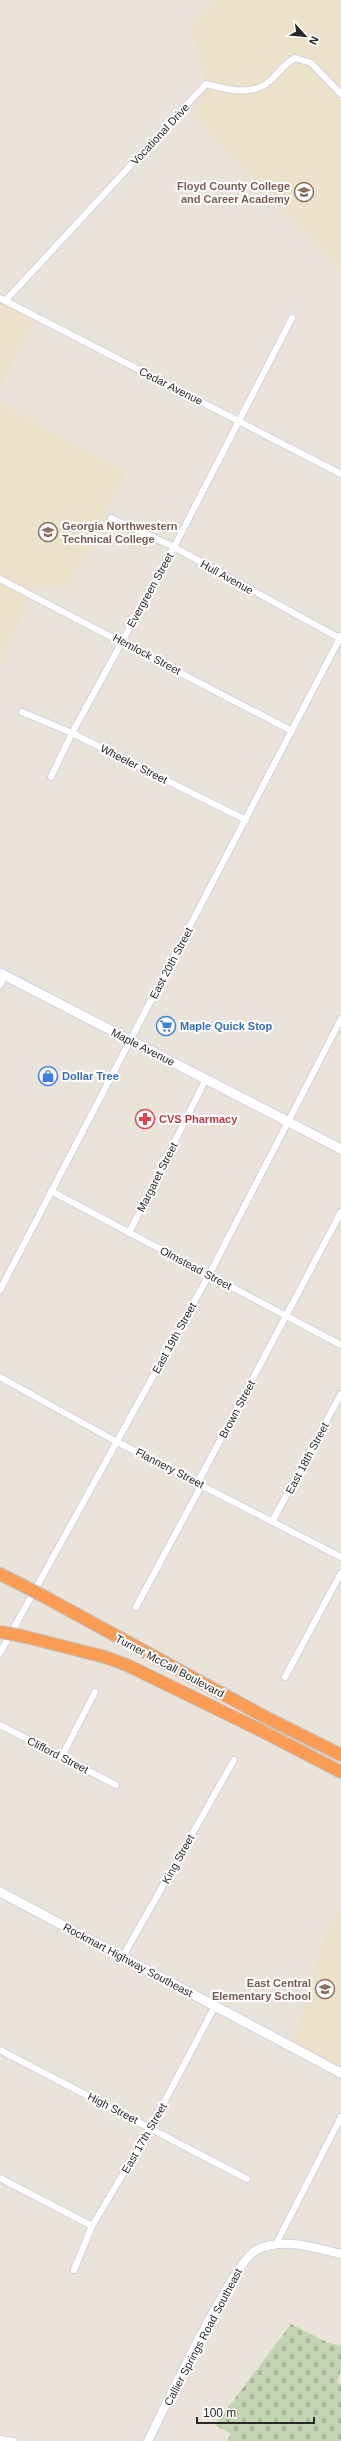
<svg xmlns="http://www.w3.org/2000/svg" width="341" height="2441" font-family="Arial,sans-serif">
<defs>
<pattern id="cemetery-stones" width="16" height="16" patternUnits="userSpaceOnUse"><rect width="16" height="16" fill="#c2d4b1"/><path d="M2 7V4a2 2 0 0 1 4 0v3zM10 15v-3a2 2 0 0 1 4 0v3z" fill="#a7b698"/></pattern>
</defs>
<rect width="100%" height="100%" fill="#eae3da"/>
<g fill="#ece1c9">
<polygon points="215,0 341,0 341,270 192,114 206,84 190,25"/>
<polygon points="0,294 38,315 0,386"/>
<polygon points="0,403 126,472 70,586 35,585 0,664"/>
<polygon points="341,1908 341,2073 293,2047 326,1932"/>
</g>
<polygon fill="url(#cemetery-stones)" points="291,2324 329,2343 341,2346 341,2369 337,2383 341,2384 341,2441 227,2441 231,2434 215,2425"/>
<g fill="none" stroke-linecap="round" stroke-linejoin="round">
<g stroke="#cfd3e1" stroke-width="8">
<g id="minor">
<polyline points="0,298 341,474"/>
<path d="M 5,301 L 206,84 C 228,90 254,97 272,79 C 280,71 284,64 295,58 L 311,63 L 341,94"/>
<polyline points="111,518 174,547 341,639"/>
<polyline points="0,579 292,731"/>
<polyline points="22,712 72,733 246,820"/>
<polyline points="51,777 72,733 174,547 292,318"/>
<polyline points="0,985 5,976"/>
<polyline points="51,1191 341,1345"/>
<polyline points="129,1233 206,1079"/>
<polyline points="0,1290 341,636"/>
<polyline points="0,1377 117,1442 341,1557"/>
<polyline points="272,1522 341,1394"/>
<polyline points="136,1607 199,1490 198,1482 341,1212"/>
<polyline points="0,1653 209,1275 341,1019"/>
<polyline points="285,1677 341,1573"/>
<polyline points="0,1725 116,1785"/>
<polyline points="62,1756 95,1692"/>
<polyline points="122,1958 234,1760"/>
<polyline points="0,2050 247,2179"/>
<polyline points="0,2178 92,2226"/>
<polyline points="276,2244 341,2117"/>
<polyline points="74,2270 92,2226 151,2127 215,2006"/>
<polyline points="0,2439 14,2441"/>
</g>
</g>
<g stroke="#cfd3e1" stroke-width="10">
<path id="tertiary" d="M 148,2441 C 164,2409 232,2264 255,2251 C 280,2236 315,2248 341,2254"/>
</g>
<g stroke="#cfd3e1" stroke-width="11">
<g id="secondary">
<polyline points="0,973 341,1149"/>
<polyline points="0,1892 341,2073"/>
</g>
</g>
<g stroke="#c3c3c3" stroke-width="14">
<g id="motorway">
<polyline points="0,1574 20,1584"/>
<polyline points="43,1596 265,1717 341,1755"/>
<polyline points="22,1636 105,1657 129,1666 256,1728 341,1772"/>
</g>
</g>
<use href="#minor" stroke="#fff" stroke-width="6"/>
<use href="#tertiary" stroke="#fff" stroke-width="8"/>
<use href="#secondary" stroke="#fff" stroke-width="9"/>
<use href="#motorway" stroke="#fb9c55" stroke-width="12"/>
<g stroke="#c3c3c3" stroke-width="14" stroke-linecap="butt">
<g id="motorway-bridge">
<polyline points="20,1584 43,1596"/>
<polyline points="0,1632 22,1636"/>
</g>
</g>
<use href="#motorway-bridge" stroke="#fb9c55" stroke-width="12"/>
</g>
<defs>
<g id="school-ring" transform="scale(1)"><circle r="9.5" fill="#fff" stroke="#8d6e63" stroke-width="1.5"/><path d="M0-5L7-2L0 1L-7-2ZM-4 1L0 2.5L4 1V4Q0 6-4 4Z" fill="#8d6e63"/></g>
<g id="university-ring" transform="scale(1)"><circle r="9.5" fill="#fff" stroke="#8d6e63" stroke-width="1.5"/><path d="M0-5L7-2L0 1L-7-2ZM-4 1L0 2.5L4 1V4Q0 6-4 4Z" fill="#8d6e63"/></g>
<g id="supermarket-ring" transform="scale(1)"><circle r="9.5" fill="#fff" stroke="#3f7fe0" stroke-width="1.5"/><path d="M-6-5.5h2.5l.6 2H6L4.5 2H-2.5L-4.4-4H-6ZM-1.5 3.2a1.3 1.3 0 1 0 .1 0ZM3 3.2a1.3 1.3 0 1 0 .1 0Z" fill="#3f7fe0"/></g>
<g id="shop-ring" transform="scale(1)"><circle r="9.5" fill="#fff" stroke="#3f7fe0" stroke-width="1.5"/><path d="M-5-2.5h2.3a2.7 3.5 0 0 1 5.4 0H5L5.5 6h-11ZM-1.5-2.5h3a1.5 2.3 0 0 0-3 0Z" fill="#3f7fe0"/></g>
<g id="pharmacy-ring" transform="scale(1)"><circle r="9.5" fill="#fff" stroke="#e0444e" stroke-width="1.5"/><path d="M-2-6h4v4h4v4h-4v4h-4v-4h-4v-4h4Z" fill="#e0444e"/></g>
</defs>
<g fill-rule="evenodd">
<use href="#school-ring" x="304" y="192"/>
<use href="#university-ring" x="48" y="532"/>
<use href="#supermarket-ring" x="166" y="1026"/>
<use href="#shop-ring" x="48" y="1076"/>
<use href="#pharmacy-ring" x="145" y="1119"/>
<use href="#school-ring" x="325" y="1989"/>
</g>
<g text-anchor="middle" stroke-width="4" stroke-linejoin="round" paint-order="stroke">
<g font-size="11" fill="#282828" stroke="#fff">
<text transform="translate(160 134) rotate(-47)" y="4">Vocational Drive</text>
<text transform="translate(171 386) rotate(27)" y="4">Cedar Avenue</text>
<text transform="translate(227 577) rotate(29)" y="4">Hull Avenue</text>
<text transform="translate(150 590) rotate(-61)" y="4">Evergreen Street</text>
<text transform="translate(147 654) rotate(28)" y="4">Hemlock Street</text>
<text transform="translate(134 764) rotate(27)" y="4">Wheeler Street</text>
<text transform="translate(171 963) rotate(-62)" y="4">East 20th Street</text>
<text transform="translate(143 1047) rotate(27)" y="4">Maple Avenue</text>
<text transform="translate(157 1177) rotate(-63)" y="4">Margaret Street</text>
<text transform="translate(196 1268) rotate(28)" y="4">Olmstead Street</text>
<text transform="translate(174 1338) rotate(-61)" y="4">East 19th Street</text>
<text transform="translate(237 1409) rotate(-62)" y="4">Brown Street</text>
<text transform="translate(307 1458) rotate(-62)" y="4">East 18th Street</text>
<text transform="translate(170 1468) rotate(27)" y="4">Flannery Street</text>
<text transform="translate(170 1666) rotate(28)" y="4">Turner McCall Boulevard</text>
<text transform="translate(58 1755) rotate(27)" y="4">Clifford Street</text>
<text transform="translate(178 1859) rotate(-61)" y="4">King Street</text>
<text transform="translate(128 1960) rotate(28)" y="4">Rockmart Highway Southeast</text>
<text transform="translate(113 2108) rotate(27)" y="4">High Street</text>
<text transform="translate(144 2138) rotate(-60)" y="4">East 17th Street</text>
<text transform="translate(203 2337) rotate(-62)" y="4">Callier Springs Road Southeast</text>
</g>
<g font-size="11" font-weight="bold" fill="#785e54" stroke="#fff" text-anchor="end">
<text x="290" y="190">Floyd County College<tspan x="290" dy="13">and Career Academy</tspan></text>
<text x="62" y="530" text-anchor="start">Georgia Northwestern<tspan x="62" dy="13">Technical College</tspan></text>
<text x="311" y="1987">East Central<tspan x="311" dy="13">Elementary School</tspan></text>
</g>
<g font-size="11" font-weight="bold" fill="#366cbe" stroke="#fff" text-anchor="start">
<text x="180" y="1030">Maple Quick Stop</text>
<text x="62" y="1080">Dollar Tree</text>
</g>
<g font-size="11" font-weight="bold" fill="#be3a42" stroke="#fff" text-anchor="start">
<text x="159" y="1123">CVS Pharmacy</text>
</g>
</g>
<g transform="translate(305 36) rotate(117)" stroke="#ffffff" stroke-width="3" paint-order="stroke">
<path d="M0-3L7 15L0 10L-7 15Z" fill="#282828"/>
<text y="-6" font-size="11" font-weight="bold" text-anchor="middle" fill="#282828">N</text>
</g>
<path d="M197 2417v6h117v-6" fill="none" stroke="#282828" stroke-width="2"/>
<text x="203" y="2417" font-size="12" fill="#282828" stroke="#ffffff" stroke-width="3" paint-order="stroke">100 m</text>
</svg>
